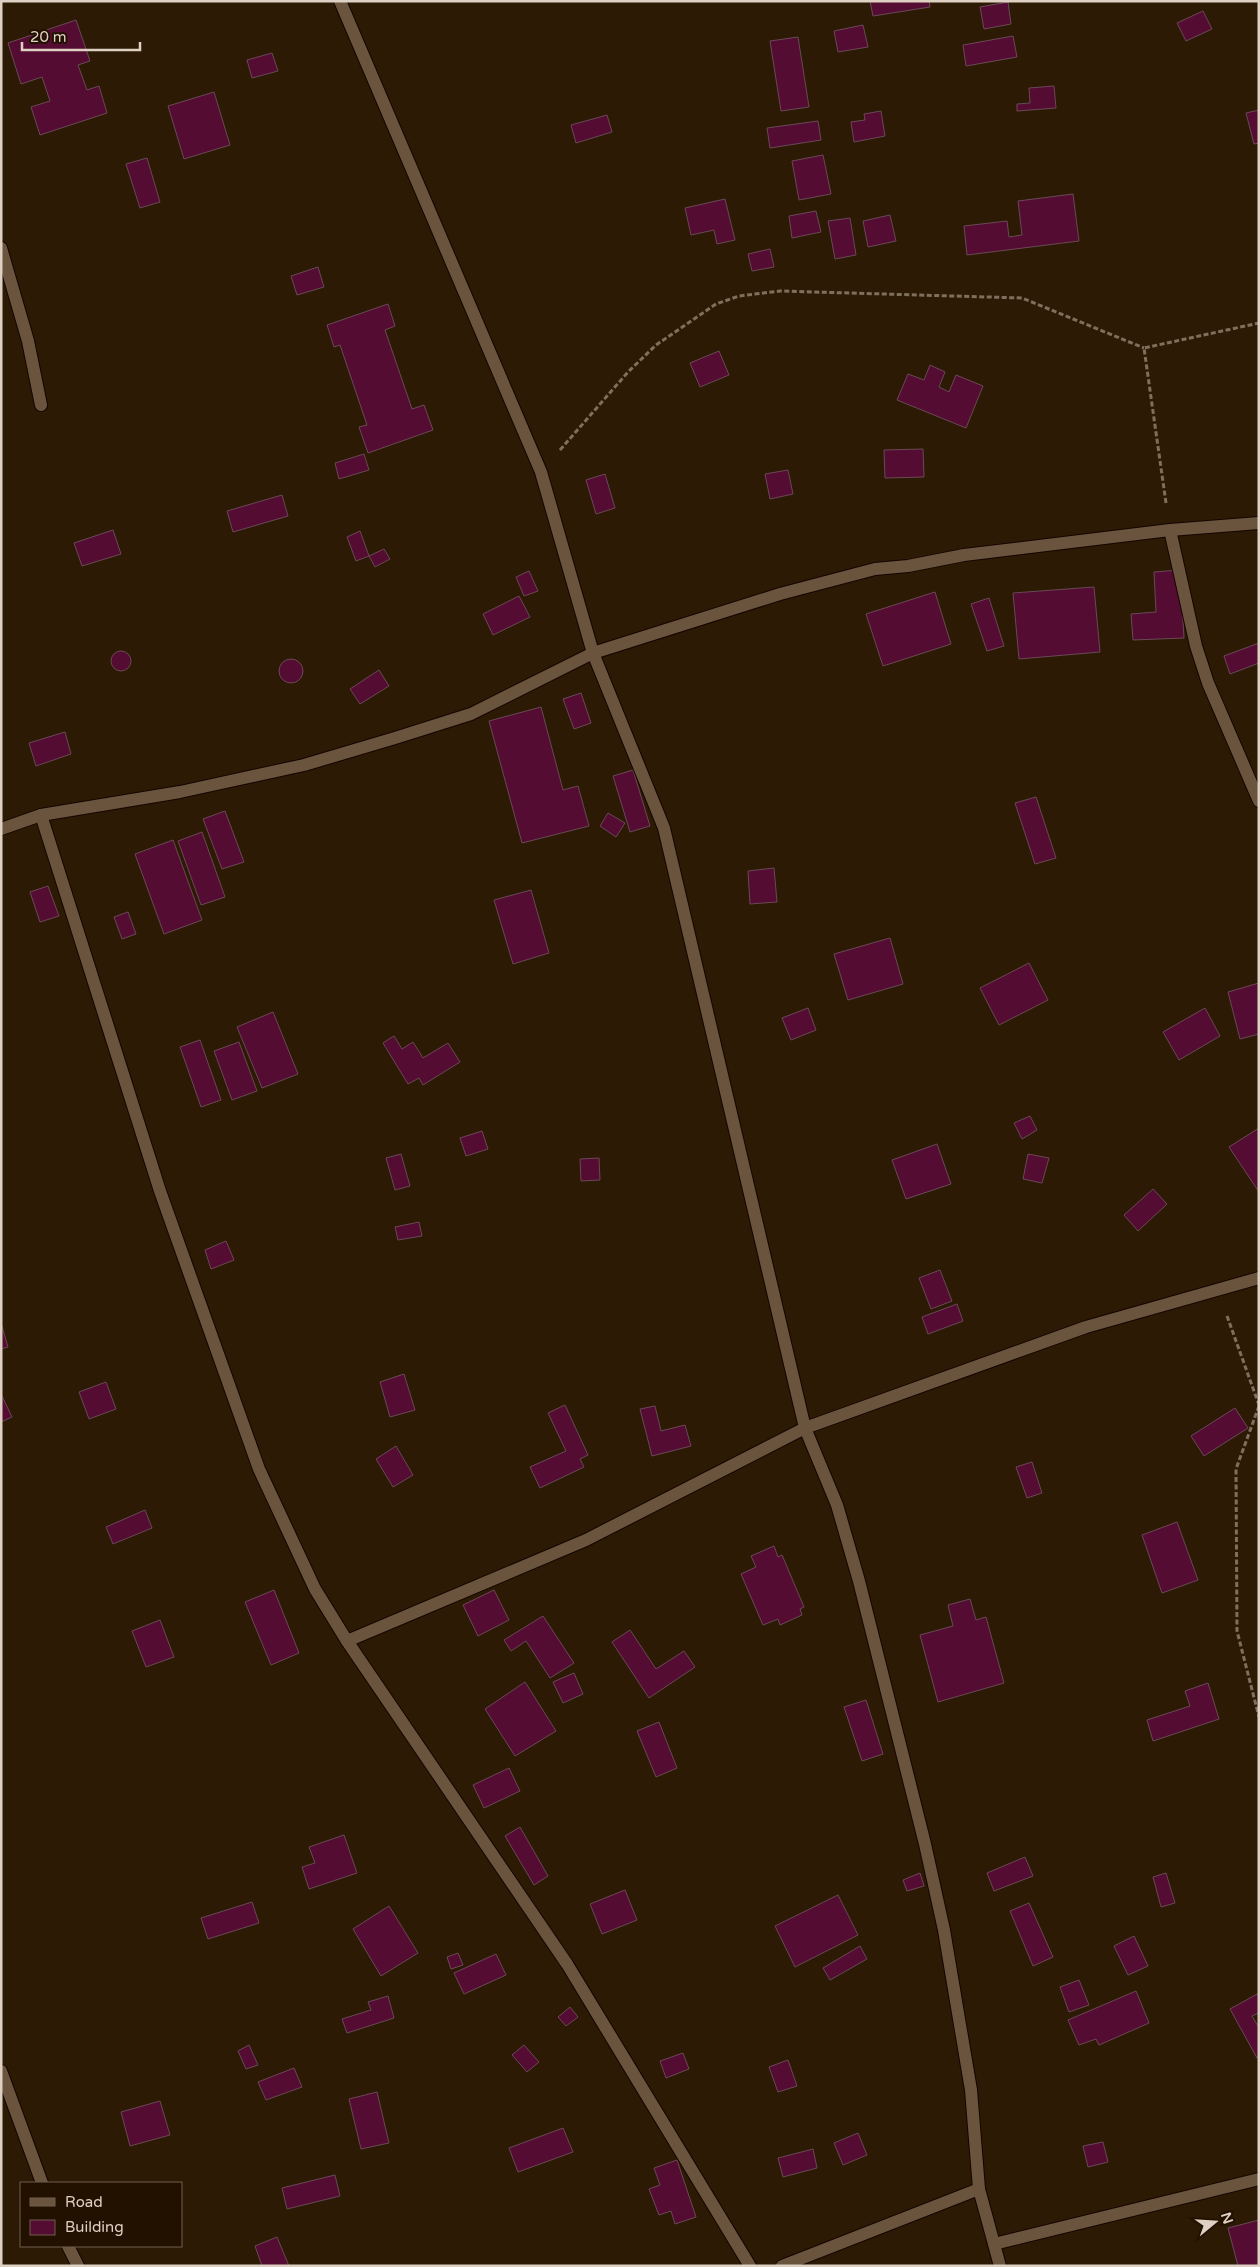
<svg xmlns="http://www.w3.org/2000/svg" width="1260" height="2267" font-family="'Varela Round',sans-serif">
<rect width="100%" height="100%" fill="#2d1a04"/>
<g fill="#540c32" stroke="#694956">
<polygon points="870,1 929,1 930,7 873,16"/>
<polygon points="1008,2 1011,24 984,29 980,7"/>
<polygon points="1203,11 1212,29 1186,41 1177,23"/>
<polygon points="76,20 90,61 78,65 87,90 99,86 107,113 40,135 31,107 50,101 42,77 21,84 8,43"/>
<polygon points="863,25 868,47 838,52 834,31"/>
<polygon points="1013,36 1017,57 966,66 963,45"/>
<polygon points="798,37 809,107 781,111 770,41"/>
<polygon points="272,53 278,71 252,78 247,60"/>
<polygon points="1054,86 1056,108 1017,111 1017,104 1030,103 1029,88"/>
<polygon points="214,92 230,145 184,159 168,106"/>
<polygon points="1259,110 1259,143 1254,144 1246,113"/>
<polygon points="881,111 885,136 854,142 851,122 865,120 864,114"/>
<polygon points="607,115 612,132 576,143 571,125"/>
<polygon points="818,121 821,140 770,148 767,128"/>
<polygon points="823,155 831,194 799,200 792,161"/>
<polygon points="147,158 160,202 140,208 126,164"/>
<polygon points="1073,194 1079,241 967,255 964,226 1007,221 1009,237 1022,235 1018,201"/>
<polygon points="725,199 735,240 717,244 714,230 691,235 685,208"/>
<polygon points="816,211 821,232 792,238 789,216"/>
<polygon points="890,215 896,241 868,247 863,221"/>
<polygon points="850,218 856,255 835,259 828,221"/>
<polygon points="770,249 774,267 752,271 748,254"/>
<polygon points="318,267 324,287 297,295 291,276"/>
<polygon points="388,304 395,326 385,330 412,409 424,405 433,430 368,453 359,427 367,425 340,345 334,347 327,325"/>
<polygon points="719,351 729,375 700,387 690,363"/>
<polygon points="930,365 945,372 939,387 949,392 956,375 983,386 966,428 897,400 908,374 924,380"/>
<polygon points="923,449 924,477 885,478 884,450"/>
<polygon points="364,454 369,470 339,479 335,463"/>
<polygon points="788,470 793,494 770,499 765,474"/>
<polygon points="605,474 615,508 596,514 586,480"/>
<polygon points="282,495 288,516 233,532 227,511"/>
<polygon points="113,530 121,554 82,566 74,543"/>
<polygon points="360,531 369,556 356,561 347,537"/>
<polygon points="384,549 390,559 375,567 369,556"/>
<polygon points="1180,570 1184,638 1133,640 1131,614 1156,612 1154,572"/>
<polygon points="529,571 538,591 524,596 516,577"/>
<polygon points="1094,587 1100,652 1019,659 1013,593"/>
<polygon points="935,592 951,644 883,666 866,614"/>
<polygon points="519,596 530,617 493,635 483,614"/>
<polygon points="989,598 1004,646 987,651 971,604"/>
<polygon points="1259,643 1259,663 1230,674 1224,656"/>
<circle cx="121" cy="661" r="10"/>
<circle cx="291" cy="671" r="12"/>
<polygon points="379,670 389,686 360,704 350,689"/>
<polygon points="581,693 591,723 574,729 563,699"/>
<polygon points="541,707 563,790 578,786 589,826 522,843 489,721"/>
<polygon points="65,732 71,754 36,766 29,743"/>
<polygon points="633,770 650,826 630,832 613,776"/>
<polygon points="1036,797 1056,858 1035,864 1015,803"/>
<polygon points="225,811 244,862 222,869 203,819"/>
<polygon points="608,813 625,823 616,837 600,826"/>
<polygon points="202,832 225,897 201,905 178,841"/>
<polygon points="173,840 202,920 164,934 135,854"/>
<polygon points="774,868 777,902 750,904 748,871"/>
<polygon points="48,886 59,916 40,922 30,892"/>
<polygon points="531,890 549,953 513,964 494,900"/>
<polygon points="128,912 136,934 122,939 114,917"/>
<polygon points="890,938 903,984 848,1000 834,954"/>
<polygon points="1029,963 1048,1000 999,1025 980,988"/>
<polygon points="1259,983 1259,1034 1240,1039 1228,992"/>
<polygon points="808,1008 816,1030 791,1040 782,1018"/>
<polygon points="1205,1008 1220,1036 1179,1060 1163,1032"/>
<polygon points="273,1012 298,1074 262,1088 237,1027"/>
<polygon points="394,1036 402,1049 413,1042 423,1058 448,1043 460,1062 423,1085 419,1078 408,1084 383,1043"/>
<polygon points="200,1040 221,1100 201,1107 180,1047"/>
<polygon points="239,1042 257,1091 232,1100 214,1051"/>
<polygon points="1030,1116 1037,1130 1022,1139 1014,1123"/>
<polygon points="1259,1128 1259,1192 1229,1147"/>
<polygon points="482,1131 488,1149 466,1156 460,1138"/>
<polygon points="937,1144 951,1184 906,1199 892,1160"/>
<polygon points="401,1154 410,1186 395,1190 386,1158"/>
<polygon points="1028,1154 1049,1158 1042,1183 1023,1179"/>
<polygon points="599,1158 600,1180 581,1181 580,1159"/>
<polygon points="1153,1189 1167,1204 1138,1231 1124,1215"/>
<polygon points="419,1222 422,1236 398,1240 395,1227"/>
<polygon points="226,1241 234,1260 211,1269 205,1250"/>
<polygon points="940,1270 952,1301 931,1309 919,1278"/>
<polygon points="957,1304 963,1321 928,1334 922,1317"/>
<polygon points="1,1323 8,1347 1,1349"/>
<polygon points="404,1374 415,1410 390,1417 380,1382"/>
<polygon points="106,1382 116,1409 89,1419 79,1392"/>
<polygon points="1,1394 12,1417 1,1422"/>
<polygon points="565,1405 588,1455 580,1459 584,1467 540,1488 530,1467 566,1451 548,1413"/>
<polygon points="655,1406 661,1431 685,1425 691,1446 652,1456 640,1409"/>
<polygon points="1235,1408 1248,1428 1204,1456 1191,1436"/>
<polygon points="396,1446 413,1475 393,1487 376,1459"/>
<polygon points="1032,1462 1042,1493 1027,1498 1016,1467"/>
<polygon points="145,1510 152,1528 113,1544 106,1527"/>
<polygon points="1177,1522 1198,1580 1162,1593 1142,1535"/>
<polygon points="774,1546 778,1557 782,1555 804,1607 800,1609 802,1615 780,1625 778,1619 763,1625 741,1574 756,1567 751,1556"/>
<polygon points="274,1590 299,1653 271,1665 245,1602"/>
<polygon points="494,1590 509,1620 478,1636 463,1605"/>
<polygon points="970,1599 976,1620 986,1617 1004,1683 938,1702 920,1635 953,1626 948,1605"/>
<polygon points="543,1616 574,1663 550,1678 526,1641 511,1651 504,1640"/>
<polygon points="160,1620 174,1657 146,1667 132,1631"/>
<polygon points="630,1630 656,1669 684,1651 695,1667 649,1698 612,1642"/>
<polygon points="574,1673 583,1694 563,1703 553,1682"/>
<polygon points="525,1682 556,1731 515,1756 485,1709"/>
<polygon points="1208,1683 1219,1719 1153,1741 1147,1720 1190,1706 1185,1691"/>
<polygon points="866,1700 883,1754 862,1761 844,1707"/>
<polygon points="659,1722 677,1768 656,1777 637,1731"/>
<polygon points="509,1768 520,1791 484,1808 473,1785"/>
<polygon points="520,1827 548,1876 534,1885 505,1836"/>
<polygon points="344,1835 357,1873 309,1889 302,1867 315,1863 309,1847"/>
<polygon points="1025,1857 1033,1876 994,1891 987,1873"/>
<polygon points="920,1873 924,1886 907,1891 903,1880"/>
<polygon points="1166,1873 1175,1903 1161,1907 1153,1877"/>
<polygon points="625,1890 637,1920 602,1934 590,1904"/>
<polygon points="838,1895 858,1935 795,1967 775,1926"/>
<polygon points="252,1902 259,1923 208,1939 201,1918"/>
<polygon points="1029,1903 1053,1957 1033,1966 1010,1911"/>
<polygon points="389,1906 418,1953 381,1976 353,1929"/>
<polygon points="1134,1936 1148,1966 1128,1975 1114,1946"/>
<polygon points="860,1946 867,1959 830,1980 823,1968"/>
<polygon points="458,1953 463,1965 451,1969 447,1957"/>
<polygon points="496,1954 506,1975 464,1994 454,1973"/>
<polygon points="1079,1980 1089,2005 1069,2012 1060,1987"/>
<polygon points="1136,1991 1149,2023 1099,2045 1096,2039 1079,2045 1068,2020"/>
<polygon points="1259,1993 1259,2013 1252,2016 1259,2028 1259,2057 1257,2058 1230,2009"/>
<polygon points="388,1996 394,2018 347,2033 342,2019 371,2010 368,2002"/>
<polygon points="570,2007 578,2017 566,2026 558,2017"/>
<polygon points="249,2045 258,2065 246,2069 238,2051"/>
<polygon points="524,2045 539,2062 527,2072 512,2055"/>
<polygon points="683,2053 689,2069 666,2078 660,2061"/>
<polygon points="788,2060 797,2086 778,2092 769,2067"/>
<polygon points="294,2068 302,2087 266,2100 258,2082"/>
<polygon points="377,2092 389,2143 361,2149 349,2099"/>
<polygon points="160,2101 170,2135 130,2146 121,2112"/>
<polygon points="563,2128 573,2152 518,2172 509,2148"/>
<polygon points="858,2133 867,2155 843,2165 834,2143"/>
<polygon points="1103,2142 1108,2162 1088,2167 1083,2146"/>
<polygon points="813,2149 817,2168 783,2177 778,2158"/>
<polygon points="677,2160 696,2217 675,2224 671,2211 659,2215 649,2189 660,2185 654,2168"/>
<polygon points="335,2175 340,2196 287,2209 282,2188"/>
<polygon points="1259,2220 1259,2266 1238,2266 1228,2228"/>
<polygon points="277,2237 289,2266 262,2266 255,2246"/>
</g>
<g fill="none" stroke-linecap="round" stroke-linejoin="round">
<g stroke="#150500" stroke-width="14">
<g id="minor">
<polyline points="340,1 541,472 593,653 664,828 805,1428 837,1505 859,1581 925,1844 944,1930 971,2090 979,2189 1000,2266"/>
<polyline points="1,248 28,341 41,405"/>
<polyline points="1170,530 1196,646 1208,683 1259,801"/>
<polyline points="41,815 160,1191 259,1469 315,1589 347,1641"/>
<polyline points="1,829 41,815 180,792 304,765 395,738 471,714 593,653 780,594 875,569 908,566 964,555 1170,530 1259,523"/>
<polyline points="1,2071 42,2183"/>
<polyline points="994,2244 1259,2179"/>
<polyline points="68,2246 78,2266"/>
<polyline points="750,2266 567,1964 347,1641 586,1540 805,1428 1086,1327 1259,1278"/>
<polyline points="782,2266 979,2189"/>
</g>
</g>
<g stroke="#7f6f5d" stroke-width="3" stroke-dasharray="5 2.5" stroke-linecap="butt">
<polyline points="560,450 628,372 656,345 716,304 739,296 780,291 1022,298 1144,348"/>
<polyline points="1166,503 1144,348 1259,323"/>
<polyline points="1227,1316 1259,1405"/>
<polyline points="1259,1406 1236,1469 1237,1631 1259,1717"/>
</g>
<use href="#minor" stroke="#6a543d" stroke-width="12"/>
</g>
<rect width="1260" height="2267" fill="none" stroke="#ded1c4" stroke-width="5"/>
<rect x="20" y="2182" width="162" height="65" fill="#231100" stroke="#6e5e4e"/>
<rect x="30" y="2198" width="25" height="8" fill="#6a543d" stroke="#6e5e4e"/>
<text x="65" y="2207" font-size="15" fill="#ded1c4">Road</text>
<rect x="30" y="2220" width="25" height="15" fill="#540c32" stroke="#6e5e4e"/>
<text x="65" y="2232" font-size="15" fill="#ded1c4">Building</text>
<g transform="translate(1215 2222) rotate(72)" stroke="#231100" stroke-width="4" paint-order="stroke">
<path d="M0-4L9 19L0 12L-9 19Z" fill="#ded1c4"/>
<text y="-8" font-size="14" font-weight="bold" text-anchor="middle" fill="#ded1c4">N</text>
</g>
<path d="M22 42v8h118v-8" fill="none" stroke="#ded1c4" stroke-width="2.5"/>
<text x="30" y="42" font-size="15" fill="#ded1c4" stroke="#231100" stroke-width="4" paint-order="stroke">20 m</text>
</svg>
